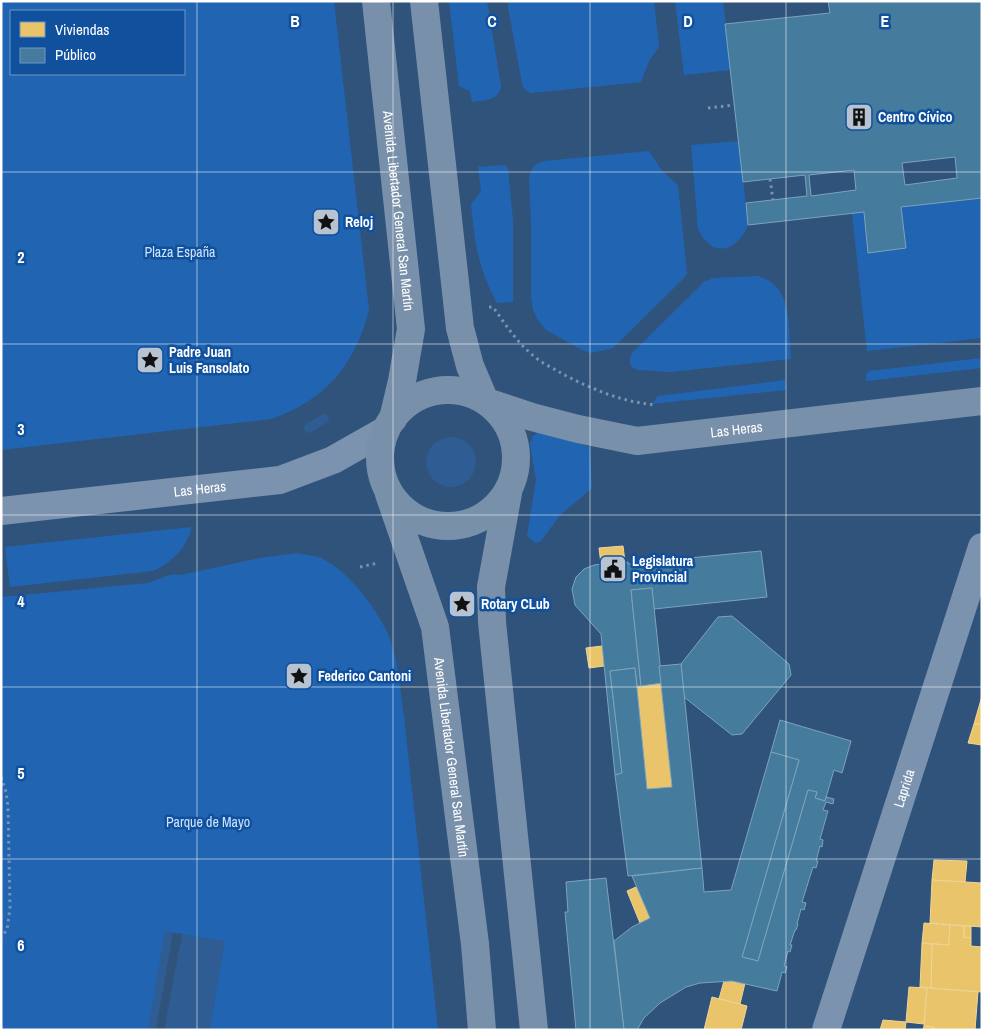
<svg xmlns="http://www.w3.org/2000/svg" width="983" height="1031" font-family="'Archivo Narrow',sans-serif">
<rect width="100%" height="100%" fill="#30537c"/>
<g fill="#2165b2" fill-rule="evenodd">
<path d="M 1,1 L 334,1 L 369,310 C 354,366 326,400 271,419 L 1,450 ZM 11,11 L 184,11 L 184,74 L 11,74 Z"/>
<path d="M 449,1 L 487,1 L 501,86 C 499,101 484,100 472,102 L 470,91 L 459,86 Z"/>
<polygon points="507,1 654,1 659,47 649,61 641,82 531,93 525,90 522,84"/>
<polygon points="675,1 723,1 731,70 684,75"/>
<path d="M 739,141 L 748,225 C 737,252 712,259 698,229 L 691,145 Z"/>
<polygon points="649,151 662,171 678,185 687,273 685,277 613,348 591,353 582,350 546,330 538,320 533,310 531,297 531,222 529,179 531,171 536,164 544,161"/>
<path d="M 502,165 L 506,166 L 508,169 L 513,220 L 513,302 L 497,303 C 478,267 475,245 471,204 L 481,191 L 478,167 Z"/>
<polygon points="982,198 982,338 867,351 852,213 864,212 868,252 905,249 901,207"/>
<path d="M 757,276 C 794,284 788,329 791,359 L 670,372 L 638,370 L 632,367 L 630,364 L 630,358 L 633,352 L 704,282 L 713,278 Z"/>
<polygon points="982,358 982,368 866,381 866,375 869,371"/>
<polygon points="785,380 786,390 652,404 658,396"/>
<polygon points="537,433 549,434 590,447 592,488 560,515 541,541 536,543 527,536 536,480 530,444 533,436"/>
<path d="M 192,527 C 186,548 173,562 153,571 L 10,587 L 5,547 Z"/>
<path d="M 298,553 C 305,555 314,555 321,558 C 348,571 374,605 387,632 C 398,655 400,691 404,716 L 438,1030 L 1,1030 L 1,597 L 148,583 C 159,580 170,572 181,575 L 259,558 Z"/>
</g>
<g fill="#2e5c93">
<circle cx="451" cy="462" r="25"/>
<polygon points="165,931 225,941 210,1030 148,1030"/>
</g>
<polygon fill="#30537c" points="173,933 182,934 164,1030 156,1030"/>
<g fill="#e9c46a" stroke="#f0d697">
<polygon points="623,546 625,562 601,564 599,548"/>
<polygon points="602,646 604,666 589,668 586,648"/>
<polygon points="662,683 672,787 647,789 637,686"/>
<polygon points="982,696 982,724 974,724"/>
<polygon points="974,724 982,724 982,745 968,743"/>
<polygon points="934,860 967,861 965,882 932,880"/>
<polygon points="932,880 982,883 982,927 930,923"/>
<polygon points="636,887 650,918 640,923 627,891"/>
<polygon points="924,923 950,925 949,945 922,943"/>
<polygon points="950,925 964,926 964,937 971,938 971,946 982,947 982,992 931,988 932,944 949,945"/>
<polygon points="964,926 971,926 971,938 964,937"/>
<polygon points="922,943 932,944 931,988 920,987"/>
<polygon points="724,981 745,983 740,1004 719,999"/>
<polygon points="909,987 927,988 924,1024 906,1022"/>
<polygon points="927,988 978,992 975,1030 933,1030 934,1027 924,1026"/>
<polygon points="712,997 747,1006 741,1030 704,1030"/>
<polygon points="883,1020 906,1022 905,1030 880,1030"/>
<polygon points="924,1026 934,1027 933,1030 923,1030"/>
</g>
<g fill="#457b9d" stroke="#7da3ba" fill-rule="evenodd">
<path d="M 828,1 L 982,1 L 982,198 L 901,207 L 906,248 L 868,253 L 864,212 L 748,225 L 746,203 L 807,196 L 805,175 L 743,182 L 725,24 L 830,13 ZM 955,157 L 957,178 L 905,185 L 902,163 ZM 854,170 L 856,190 L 811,196 L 809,175 Z"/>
<polygon points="761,551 767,597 654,609 652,588 631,590 641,686 637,686 635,668 610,671 622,773 615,775 601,634 575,605 572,589 576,577 584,569 594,565 625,562 628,562 628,564"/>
<polygon points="652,588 662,683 641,686 631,590"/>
<polygon points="732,616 789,664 791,675 742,734 732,735 684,697 681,664 718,617"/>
<polygon points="681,664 702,868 628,876 615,775 622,773 610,671 635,668 647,789 672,787 659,666"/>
<polygon points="780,720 851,741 842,773 834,770 825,801 815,798 817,792 808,790 758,961 742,957 799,760 771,752"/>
<polygon points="771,752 799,760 742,957 758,961 808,790 817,792 815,798 825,801 826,797 834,799 833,804 826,802 823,810 828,811 820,839 823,840 822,847 820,846 816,861 818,861 816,868 813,867 802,902 806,903 804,910 801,909 797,924 798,924 796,930 795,930 790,945 792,945 790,952 788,951 784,966 787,967 785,973 782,972 777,991 732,981 700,983 686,987 660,1003 644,1018 637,1030 624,1030 614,941 632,927 650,918 632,876 702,868 704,892 731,890"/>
<polygon points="606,878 624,1030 576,1030 565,912 568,912 566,882"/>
</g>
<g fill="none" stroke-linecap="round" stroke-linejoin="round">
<polyline stroke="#2e5c93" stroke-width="10" points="309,428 324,419"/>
<g stroke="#7b93ae" stroke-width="3" stroke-dasharray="2.5 4" stroke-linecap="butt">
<polyline points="708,108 735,105"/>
<polyline points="770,179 773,200"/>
<path d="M 489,307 L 493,307 C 506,325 517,343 535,357 C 543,364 553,368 561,373 C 591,389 622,402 656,405"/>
<polyline points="360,567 378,563"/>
<polyline points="1,777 6,792 8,807 10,908 7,930 1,937"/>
</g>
<g stroke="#7b93ae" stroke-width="28">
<path id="s1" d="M 1,511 L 280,480 L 333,460 L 386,430"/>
<path id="s2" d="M 826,1030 L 982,547"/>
</g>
<g stroke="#7990ab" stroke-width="28">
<path id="s3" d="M 376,1 L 411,329 L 402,381 L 393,419"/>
<polyline points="424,1 460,328 470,366 484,399"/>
<circle cx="448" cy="458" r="68"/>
<path id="s4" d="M 493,404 L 532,417 L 578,429 L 637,441 L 982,401"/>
<polyline points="508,493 491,587 492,622 534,1030"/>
<path id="s5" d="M 389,494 L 435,627 L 475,944 L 482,1030"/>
</g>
</g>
<path fill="none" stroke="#fff" stroke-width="1" stroke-opacity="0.55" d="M 197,1 L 197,1030M 393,1 L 393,1030M 590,1 L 590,1030M 786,1 L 786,1030M 1,172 L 982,172M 1,344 L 982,344M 1,515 L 982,515M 1,687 L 982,687M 1,859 L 982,859"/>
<defs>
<g id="building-square" transform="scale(1.4375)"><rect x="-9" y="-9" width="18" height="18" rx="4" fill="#b7c3d1" stroke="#10509c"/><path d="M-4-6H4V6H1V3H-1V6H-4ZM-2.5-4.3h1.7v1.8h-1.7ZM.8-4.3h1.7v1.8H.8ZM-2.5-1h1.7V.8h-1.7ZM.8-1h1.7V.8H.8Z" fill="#111"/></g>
<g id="sight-square" transform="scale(1.4375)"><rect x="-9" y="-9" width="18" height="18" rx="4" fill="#b7c3d1" stroke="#10509c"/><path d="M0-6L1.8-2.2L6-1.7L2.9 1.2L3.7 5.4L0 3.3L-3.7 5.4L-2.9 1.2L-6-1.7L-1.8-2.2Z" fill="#111"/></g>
<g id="civic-square" transform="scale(1.4375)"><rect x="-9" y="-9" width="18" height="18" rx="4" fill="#b7c3d1" stroke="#10509c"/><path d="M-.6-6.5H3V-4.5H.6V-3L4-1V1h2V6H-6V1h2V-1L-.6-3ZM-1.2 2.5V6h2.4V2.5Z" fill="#111"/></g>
</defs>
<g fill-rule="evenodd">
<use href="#building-square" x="859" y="117"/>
<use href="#sight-square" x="326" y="222"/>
<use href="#sight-square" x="150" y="360"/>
<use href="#civic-square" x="613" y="569"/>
<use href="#sight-square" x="462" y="604"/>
<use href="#sight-square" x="299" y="676"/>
</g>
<g text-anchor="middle" stroke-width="5" stroke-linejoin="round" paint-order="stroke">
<g font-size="14" font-weight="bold" fill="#fff" stroke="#10509c" text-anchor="start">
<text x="878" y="122">Centro Cívico</text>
<text x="345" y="227">Reloj</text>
<text x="169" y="357">Padre Juan<tspan x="169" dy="16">Luis Fansolato</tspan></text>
<text x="632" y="566">Legislatura<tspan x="632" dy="16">Provincial</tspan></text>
<text x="481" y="609">Rotary CLub</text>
<text x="318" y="681">Federico Cantoni</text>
</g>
<g font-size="14" fill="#fff" stroke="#10509c">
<text dy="5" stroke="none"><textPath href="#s3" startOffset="211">Avenida Libertador General San Martín</textPath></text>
<text dy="5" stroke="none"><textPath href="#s4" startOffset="249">Las Heras</textPath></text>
<text dy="5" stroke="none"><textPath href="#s1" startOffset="200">Las Heras</textPath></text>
<text dy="5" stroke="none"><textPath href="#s5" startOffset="272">Avenida Libertador General San Martín</textPath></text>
<text dy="5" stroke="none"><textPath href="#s2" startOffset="254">Laprida</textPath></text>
</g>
<g font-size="14" fill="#cde4fe" stroke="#10509c">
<text x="180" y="257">Plaza España</text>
<text x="208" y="827">Parque de Mayo</text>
</g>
</g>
<g font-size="16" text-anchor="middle" font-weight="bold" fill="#fff" stroke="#10509c" stroke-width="5" stroke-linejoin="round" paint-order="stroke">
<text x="295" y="27">B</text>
<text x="492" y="27">C</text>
<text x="688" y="27">D</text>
<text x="885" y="27">E</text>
<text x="21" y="263">2</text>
<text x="21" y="435">3</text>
<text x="21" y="607">4</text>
<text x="21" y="779">5</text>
<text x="21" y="951">6</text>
</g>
<rect width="983" height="1031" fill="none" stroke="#ffffff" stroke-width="5"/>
<rect x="10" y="10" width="175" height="65" fill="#10509c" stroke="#7096c4"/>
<rect x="20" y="22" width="25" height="15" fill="#e9c46a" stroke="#7096c4"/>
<text x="55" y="35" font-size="15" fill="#ffffff">Viviendas</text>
<rect x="20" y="48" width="25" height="15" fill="#457b9d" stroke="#7096c4"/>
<text x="55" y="60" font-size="15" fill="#ffffff">Público</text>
</svg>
